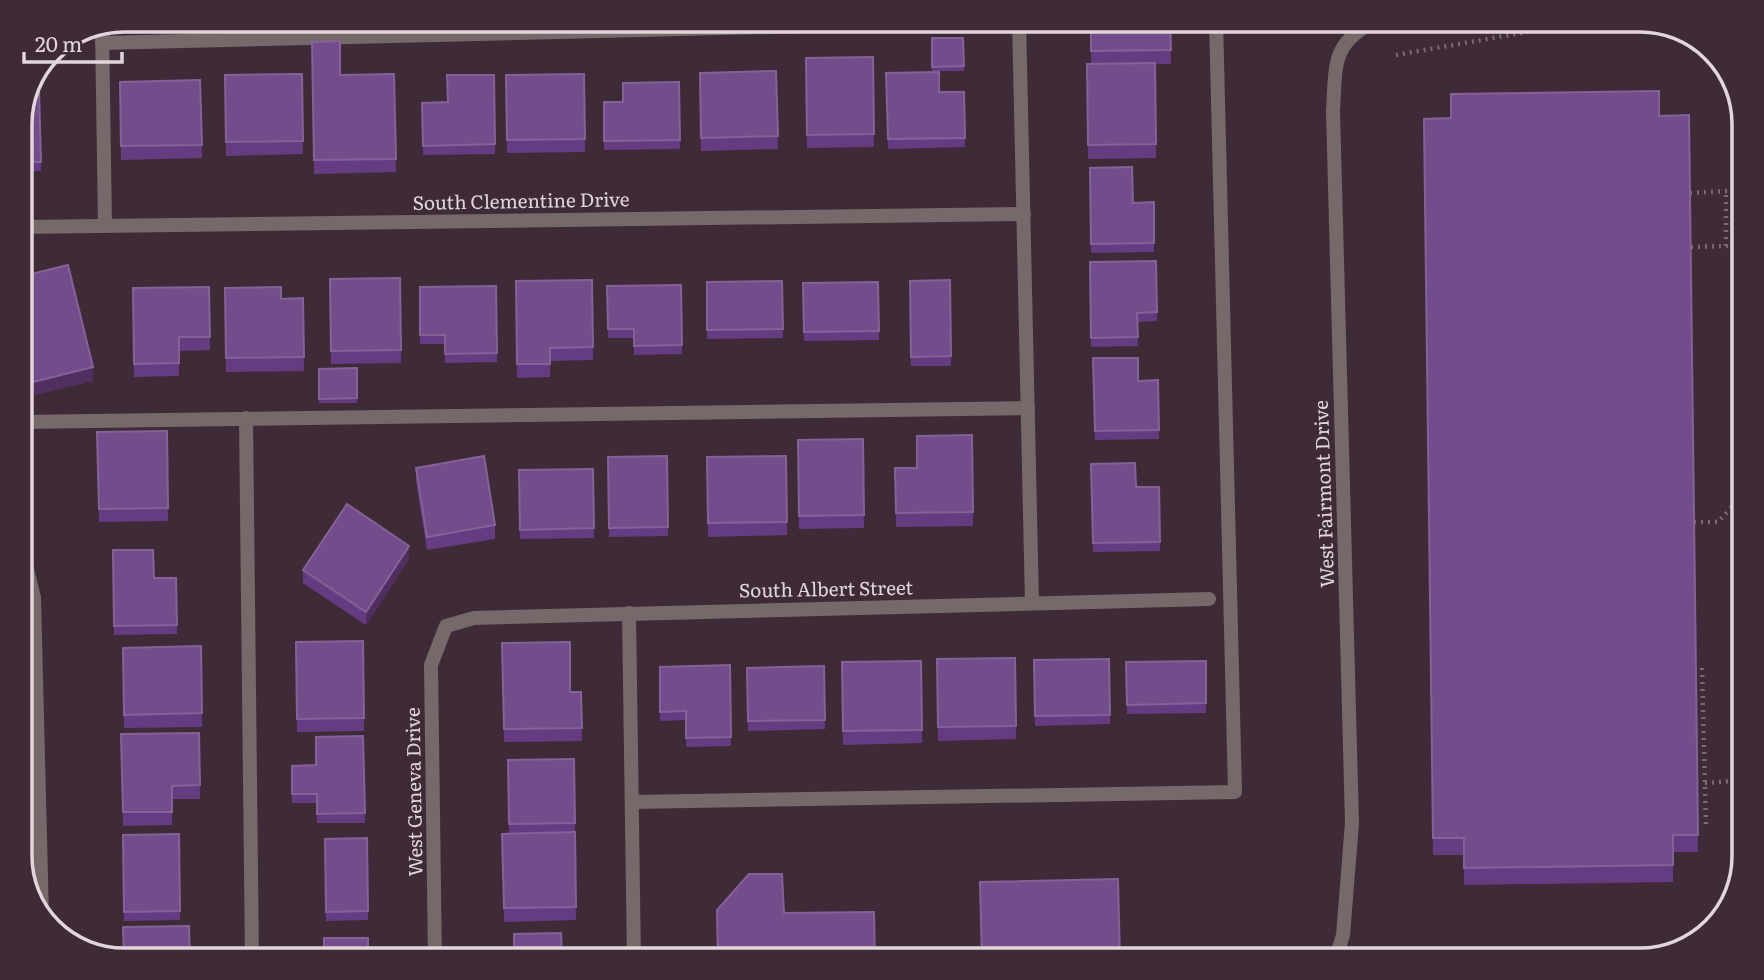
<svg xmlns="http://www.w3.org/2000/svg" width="1764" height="980" font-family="Literata,serif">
<rect width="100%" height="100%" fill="#3f2b37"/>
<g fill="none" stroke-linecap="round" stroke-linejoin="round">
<g stroke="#7b6973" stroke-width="4.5" stroke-dasharray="2 5" stroke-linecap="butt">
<polyline points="1396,55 1601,19"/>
<polyline points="1690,193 1745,190"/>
<polyline points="1691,247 1726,246 1726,192"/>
<polyline points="1694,522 1718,522 1732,507 1745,506"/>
<polyline points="1702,668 1706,827"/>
<polyline points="1705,783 1745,780"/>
</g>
<g stroke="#756969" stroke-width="14">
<polyline points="102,28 105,226"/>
<polyline points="102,43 1019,21"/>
<polyline points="246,418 252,961"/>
<polyline points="19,422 1028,408"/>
<polyline points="629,613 634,961"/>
<polyline points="632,802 1235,792 1216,19"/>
</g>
<g stroke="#756969" stroke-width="14">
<polyline points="1019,19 1032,603"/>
<polyline points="19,227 1024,214"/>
<polyline points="19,536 34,598 42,917"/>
<polyline points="19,598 34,598"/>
<polyline points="435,961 431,665 446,626 474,618 1209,599"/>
<path d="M 1335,961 L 1343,935 L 1352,823 L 1333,111 C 1336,63 1331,43 1378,19"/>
</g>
</g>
<g fill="#653c82">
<polygon points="1091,19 1170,19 1171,64 1155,64 1156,158 1088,159 1087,64 1091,64"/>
<polygon points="932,38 963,38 964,71 932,71"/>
<polygon points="312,42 340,75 394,74 396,172 314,174"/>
<polygon points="873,57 874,147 807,148 806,58"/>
<polygon points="776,71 778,149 701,151 700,73"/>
<polygon points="886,73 939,92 964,92 965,147 888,149"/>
<polygon points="302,74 303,154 226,156 225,75"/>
<polygon points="584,74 585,152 507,153 506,75"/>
<polygon points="494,75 495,154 423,155 422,103 448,102"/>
<polygon points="200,80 202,158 121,160 120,82"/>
<polygon points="679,82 680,149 604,150 604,102 623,102"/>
<polygon points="39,90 41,171 19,171 19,117"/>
<polygon points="1689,115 1698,852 1673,852 1673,882 1464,885 1464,855 1433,855 1424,119"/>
<polygon points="1090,168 1133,203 1154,202 1154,252 1091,253"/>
<polygon points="1156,261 1157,321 1137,322 1138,346 1091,347 1090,262"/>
<polygon points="19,277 93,381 29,396 19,359"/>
<polygon points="400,278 401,363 331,364 330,279"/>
<polygon points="592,280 593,360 550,361 550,377 517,378 516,281"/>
<polygon points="950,280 951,366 911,366 910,281"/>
<polygon points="782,281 783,338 707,339 707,282"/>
<polygon points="878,282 879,340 804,341 803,283"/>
<polygon points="681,285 682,354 634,355 634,338 608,338 607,286"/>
<polygon points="496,286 497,362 445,363 445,344 420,344 420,287"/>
<polygon points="209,287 210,350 179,351 179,376 134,377 133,288"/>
<polygon points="225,288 281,299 303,298 304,371 226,372"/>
<polygon points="1093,358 1138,381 1158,380 1159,439 1095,440"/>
<polygon points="357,368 357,403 319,403 319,369"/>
<polygon points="167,431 168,521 99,522 97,432"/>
<polygon points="972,435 973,526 896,527 895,468 917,468"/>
<polygon points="863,439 864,528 799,529 798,440"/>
<polygon points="667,456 668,536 609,537 608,457"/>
<polygon points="786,456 787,535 708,537 707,457"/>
<polygon points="1091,464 1136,487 1159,487 1160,551 1093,552"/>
<polygon points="416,468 495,525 495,539 427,550 416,481"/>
<polygon points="593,469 594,538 520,539 519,470"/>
<polygon points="113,550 154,578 176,578 177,634 114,635"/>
<polygon points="409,559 366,625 303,583 303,570"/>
<polygon points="363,641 364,731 297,732 296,642"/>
<polygon points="502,643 570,692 581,692 582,741 504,742"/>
<polygon points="201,646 202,727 124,728 123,648"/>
<polygon points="1015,658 1016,739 938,741 937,659"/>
<polygon points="1109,659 1110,724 1035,726 1034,660"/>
<polygon points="921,661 922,743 843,745 842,662"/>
<polygon points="1206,661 1206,713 1127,714 1126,662"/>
<polygon points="730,665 731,746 686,747 686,720 660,721 660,667"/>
<polygon points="824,666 825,729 748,731 747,668"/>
<polygon points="199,733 200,799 172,799 172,825 123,826 121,734"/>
<polygon points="363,736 365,823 317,823 317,803 292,803 292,766 316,765"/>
<polygon points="574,759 576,920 504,922 502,834 509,834 508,760"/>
<polygon points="179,834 180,920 124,921 123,835"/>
<polygon points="367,838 368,920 326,921 325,839"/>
</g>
<g fill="#502f60">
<polygon points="93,367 93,381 29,396 29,383"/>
<polygon points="409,546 409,559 366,625 366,612"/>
</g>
<g fill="#734d8b" stroke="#846298" stroke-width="2">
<polygon points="1091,19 1170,19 1171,50 1091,51"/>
<polygon points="932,38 963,38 964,66 932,67"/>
<polygon points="340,41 340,75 394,74 396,159 314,160 312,42"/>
<polygon points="873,57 874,134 807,135 806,58"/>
<polygon points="1155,63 1156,144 1088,145 1087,64"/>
<polygon points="776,71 778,136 701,138 700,73"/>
<polygon points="939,72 939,92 964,92 965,138 888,139 886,73"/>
<polygon points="302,74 303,141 226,142 225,75"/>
<polygon points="584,74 585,139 507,140 506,75"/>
<polygon points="447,75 494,75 495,144 423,146 422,103 448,102"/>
<polygon points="200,80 202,145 121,146 120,82"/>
<polygon points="679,82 680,140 604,141 604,102 623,102 623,83"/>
<polygon points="32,90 39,90 41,162 19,162 19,117"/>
<polygon points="1659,91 1659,116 1689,115 1698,835 1673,835 1673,865 1464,868 1464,838 1433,838 1424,119 1451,118 1451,94"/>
<polygon points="1132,167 1133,203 1154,202 1154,243 1091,244 1090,168"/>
<polygon points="1156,261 1157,312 1137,313 1138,337 1091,338 1090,262"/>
<polygon points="68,265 93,367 29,383 19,345 19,277"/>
<polygon points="400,278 401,350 331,351 330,279"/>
<polygon points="592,280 593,347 550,348 550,364 517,364 516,281"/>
<polygon points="950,280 951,356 911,357 910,281"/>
<polygon points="782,281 783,329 707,330 707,282"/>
<polygon points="878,282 879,331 804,332 803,283"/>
<polygon points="681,285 682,345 634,346 634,329 608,329 607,286"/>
<polygon points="496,286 497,353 445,354 445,335 420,335 420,287"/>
<polygon points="209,287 210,337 179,337 179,363 134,364 133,288"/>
<polygon points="281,287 281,299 303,298 304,357 226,358 225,288"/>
<polygon points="1093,358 1138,358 1138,381 1158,380 1159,430 1095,431"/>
<polygon points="357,368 357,398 319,399 319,369"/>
<polygon points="167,431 168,508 99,509 97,432"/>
<polygon points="972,435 973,512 896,513 895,468 917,468 917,436"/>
<polygon points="863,439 864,515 799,516 798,440"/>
<polygon points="484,456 495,525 427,537 416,468"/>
<polygon points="667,456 668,527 609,528 608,457"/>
<polygon points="786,456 787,522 708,523 707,457"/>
<polygon points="1135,463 1136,487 1159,487 1160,542 1093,543 1091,464"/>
<polygon points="593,469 594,528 520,530 519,470"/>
<polygon points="347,504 409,546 366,612 303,570"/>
<polygon points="113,550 153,550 154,578 176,578 177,625 114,626"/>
<polygon points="363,641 364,718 297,719 296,642"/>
<polygon points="570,642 570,692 581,692 582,728 504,729 502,643"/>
<polygon points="201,646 202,713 124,715 123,648"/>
<polygon points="1015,658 1016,726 938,727 937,659"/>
<polygon points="1109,659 1110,715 1035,716 1034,660"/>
<polygon points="921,661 922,730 843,731 842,662"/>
<polygon points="1206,661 1206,703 1127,705 1126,662"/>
<polygon points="730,665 731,737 686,738 686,711 660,712 660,667"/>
<polygon points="824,666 825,720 748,721 747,668"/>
<polygon points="199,733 200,785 172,786 172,812 123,812 121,734"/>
<polygon points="363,736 365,813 317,814 317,794 292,794 292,766 316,765 316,737"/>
<polygon points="574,759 575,823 509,824 508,760"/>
<polygon points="575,832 576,907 504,908 502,834"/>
<polygon points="179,834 180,911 124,912 123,835"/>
<polygon points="367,838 368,911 326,912 325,839"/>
<polygon points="749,874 782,874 784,913 874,912 875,961 718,961 717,910"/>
<polygon points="1118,879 1120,961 982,961 980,882"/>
<polygon points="189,926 190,961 124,961 123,927"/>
<polygon points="561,933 562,957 588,957 588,961 514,961 514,934"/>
<rect x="324" y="938" width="44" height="23"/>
</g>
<g text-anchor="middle" stroke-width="7" stroke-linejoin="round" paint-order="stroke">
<g font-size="19" fill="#e2d5dc" stroke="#3f2b37">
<text transform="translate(521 201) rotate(-1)" y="7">South Clementine Drive</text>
<text transform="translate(1324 494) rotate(-92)" y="7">West Fairmont Drive</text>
<text transform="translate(826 589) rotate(-1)" y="7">South Albert Street</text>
<text transform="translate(414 792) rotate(-91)" y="7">West Geneva Drive</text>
</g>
</g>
<path d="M0 0H1764V980H0ZM124 32H1640A92 92 0 0 1 1732 124V856A92 92 0 0 1 1640 948H124A92 92 0 0 1 32 856V124A92 92 0 0 1 124 32Z" fill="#3f2b37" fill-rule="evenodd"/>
<path fill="none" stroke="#e2d5dc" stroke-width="3.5" d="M124 32H1640A92 92 0 0 1 1732 124V856A92 92 0 0 1 1640 948H124A92 92 0 0 1 32 856V124A92 92 0 0 1 124 32Z"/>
<path d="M24 52v10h98v-10" fill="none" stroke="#e2d5dc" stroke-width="3.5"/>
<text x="35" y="52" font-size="21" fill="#e2d5dc" stroke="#3f2b37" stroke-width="5" paint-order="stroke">20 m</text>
</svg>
